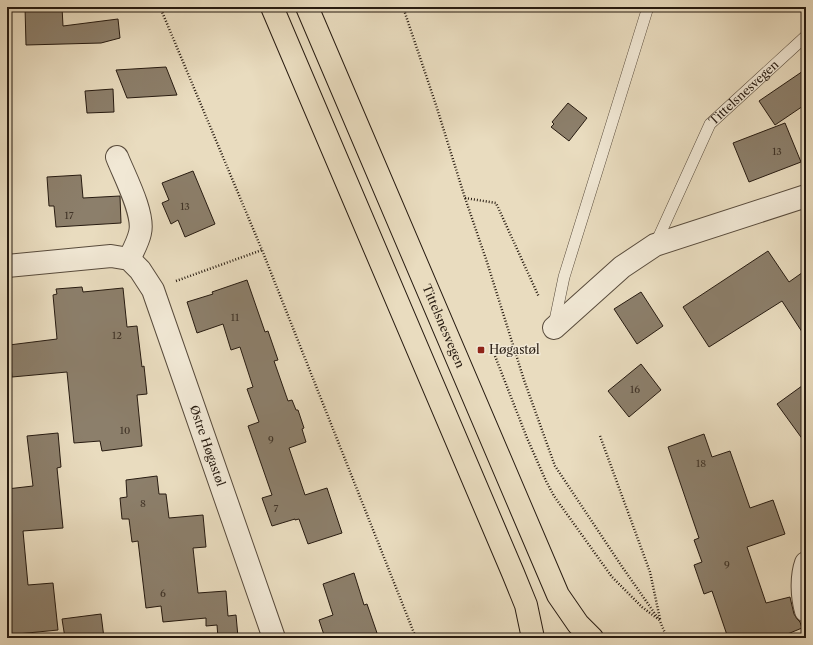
<svg xmlns="http://www.w3.org/2000/svg" width="813" height="645" font-family="'Libre Caslon Text',serif">
<rect width="100%" height="100%" fill="#e9dcbf"/>
<filter id="stains"><feTurbulence type="fractalNoise" baseFrequency=".005" numOctaves="4"/><feColorMatrix values="0 0 0 0 .2 0 0 0 0 .09 0 0 0 0 .02 0 0 0 .5 -.17"/></filter>
<radialGradient id="worn" r=".72"><stop offset=".6" stop-color="#630" stop-opacity="0"/><stop offset="1" stop-color="#630" stop-opacity=".3"/></radialGradient>
<g fill="#8c7f6b" stroke="#271b11">
<polygon points="25,7 62,7 63,26 118,19 120,38 101,43 26,45"/>
<polygon points="166,67 177,95 127,98 116,70"/>
<polygon points="806,69 806,104 775,125 759,101"/>
<polygon points="113,89 114,112 87,113 85,91"/>
<polygon points="568,103 587,118 569,141 551,127 554,124 552,122"/>
<polygon points="785,123 801,162 749,182 733,143"/>
<polygon points="193,171 215,224 185,237 178,220 171,224 162,203 169,200 162,183"/>
<polygon points="81,175 83,198 120,196 121,223 56,227 54,206 49,206 47,177"/>
<polygon points="768,251 789,282 806,270 806,338 782,301 709,347 683,307"/>
<polygon points="247,280 265,332 268,331 278,360 274,361 288,401 292,400 296,410 298,410 304,428 302,429 306,442 289,448 305,495 327,488 342,533 308,544 299,519 295,520 295,519 272,526 262,498 272,495 248,426 259,422 247,389 253,387 240,347 231,350 223,324 197,333 187,302 213,294 212,292"/>
<polygon points="82,287 83,292 123,288 127,327 137,326 142,367 144,366 147,394 137,395 142,446 102,451 100,441 74,443 67,372 12,377 9,345 57,339 53,295 57,294 56,289"/>
<polygon points="641,292 663,326 637,344 614,309"/>
<polygon points="641,364 661,390 629,417 608,391"/>
<polygon points="806,383 806,444 777,404"/>
<polygon points="58,433 61,467 57,468 63,528 23,531 28,585 53,583 58,630 7,635 7,489 33,486 27,436"/>
<polygon points="704,434 712,457 730,451 750,508 773,500 785,534 747,547 766,603 790,597 794,614 797,619 800,622 802,628 778,638 728,638 712,591 704,594 694,565 702,562 694,540 699,538 668,447"/>
<polygon points="157,476 159,494 166,494 169,518 203,515 206,547 193,548 198,593 226,591 228,616 236,615 238,637 218,638 217,625 206,626 206,618 163,622 161,606 146,608 138,541 132,542 129,519 122,519 120,498 127,497 126,480"/>
<polygon points="354,573 364,605 367,604 377,633 362,638 325,638 319,620 333,615 323,584"/>
<polygon points="101,614 104,638 65,638 62,619"/>
</g>
<g fill="none" stroke-linecap="round" stroke-linejoin="round">
<g stroke="#584b3c" stroke-width="12">
<g id="lane">
<path id="s1" d="M 655,245 L 710,124 L 806,36"/>
<polyline points="554,325 564,277 648,7"/>
</g>
</g>
<g stroke="#584b3c" stroke-width="24">
<g id="street">
<path d="M 117,157 C 124,175 145,214 140,233 C 138,242 133,251 129,259"/>
<path id="s2" d="M 7,266 L 111,256 L 129,259 L 140,270 L 153,290 L 274,638"/>
<polyline points="554,328 622,267 655,245 806,196"/>
<path d="M 806,563 C 801,577 802,597 806,611"/>
</g>
</g>
<g stroke="#271b11" stroke-width="24">
<g id="primary">
<polyline points="272,7 513,573 526,605 533,638"/>
<path id="s3" d="M 307,7 L 558,595 L 578,624 L 592,638"/>
</g>
</g>
<g stroke="#271b11" stroke-width="2.5" stroke-dasharray="1 2" stroke-linecap="butt">
<polyline points="160,7 262,250 416,638"/>
<polyline points="403,7 436,105 465,198 486,259 524,380 555,466 623,568 660,621 667,638"/>
<polyline points="465,198 496,203 539,297"/>
<polyline points="176,281 262,250"/>
<polyline points="495,356 527,438 546,481 554,496 612,577 642,607 658,619"/>
<polyline points="600,436 650,572 660,619"/>
</g>
<use href="#lane" stroke="#f1e8d5" stroke-width="11"/>
<use href="#street" stroke="#f1e8d5" stroke-width="22"/>
<use href="#primary" stroke="#e9dcbf" stroke-width="22"/>
</g>
<rect fill="#8f2418" stroke="#f1e8d5" stroke-width="1.5" x="477" y="346" width="8" height="8" rx="2"/>
<g text-anchor="middle" stroke-width="3" stroke-linejoin="round" paint-order="stroke">
<g font-size="10" fill="#403428">
<text x="777" y="155">13</text>
<text x="185" y="210">13</text>
<text x="69" y="219">17</text>
<text x="235" y="321">11</text>
<text x="117" y="339">12</text>
<text x="635" y="393">16</text>
<text x="125" y="434">10</text>
<text x="271" y="443">9</text>
<text x="701" y="467">18</text>
<text x="143" y="507">8</text>
<text x="276" y="512">7</text>
<text x="727" y="568">9</text>
<text x="163" y="597">6</text>
</g>
<g font-size="12" fill="#271b11" stroke="#f1e8d5">
<text dy="4" stroke="none"><textPath href="#s1" startOffset="179">Tittelsnesvegen</textPath></text>
<text dy="4" stroke="none"><textPath href="#s3" startOffset="347">Tittelsnesvegen</textPath></text>
<text dy="4" stroke="none"><textPath href="#s2" startOffset="327">Østre Høgastøl</textPath></text>
</g>
<g font-size="12" fill="#271b11" stroke="#f1e8d5" text-anchor="start">
<text x="489" y="354">Høgastøl</text>
</g>
</g>
<rect width="813" height="645" fill="none" stroke="#e9dcbf" stroke-width="24"/>
<rect x="8" y="8" width="797" height="629" fill="none" stroke="#271b11" stroke-width="2"/>
<rect x="12" y="12" width="789" height="621" fill="none" stroke="#271b11"/>
<rect width="100%" height="100%" filter="url(#stains)"/>
<rect width="100%" height="100%" fill="url(#worn)"/>
</svg>
